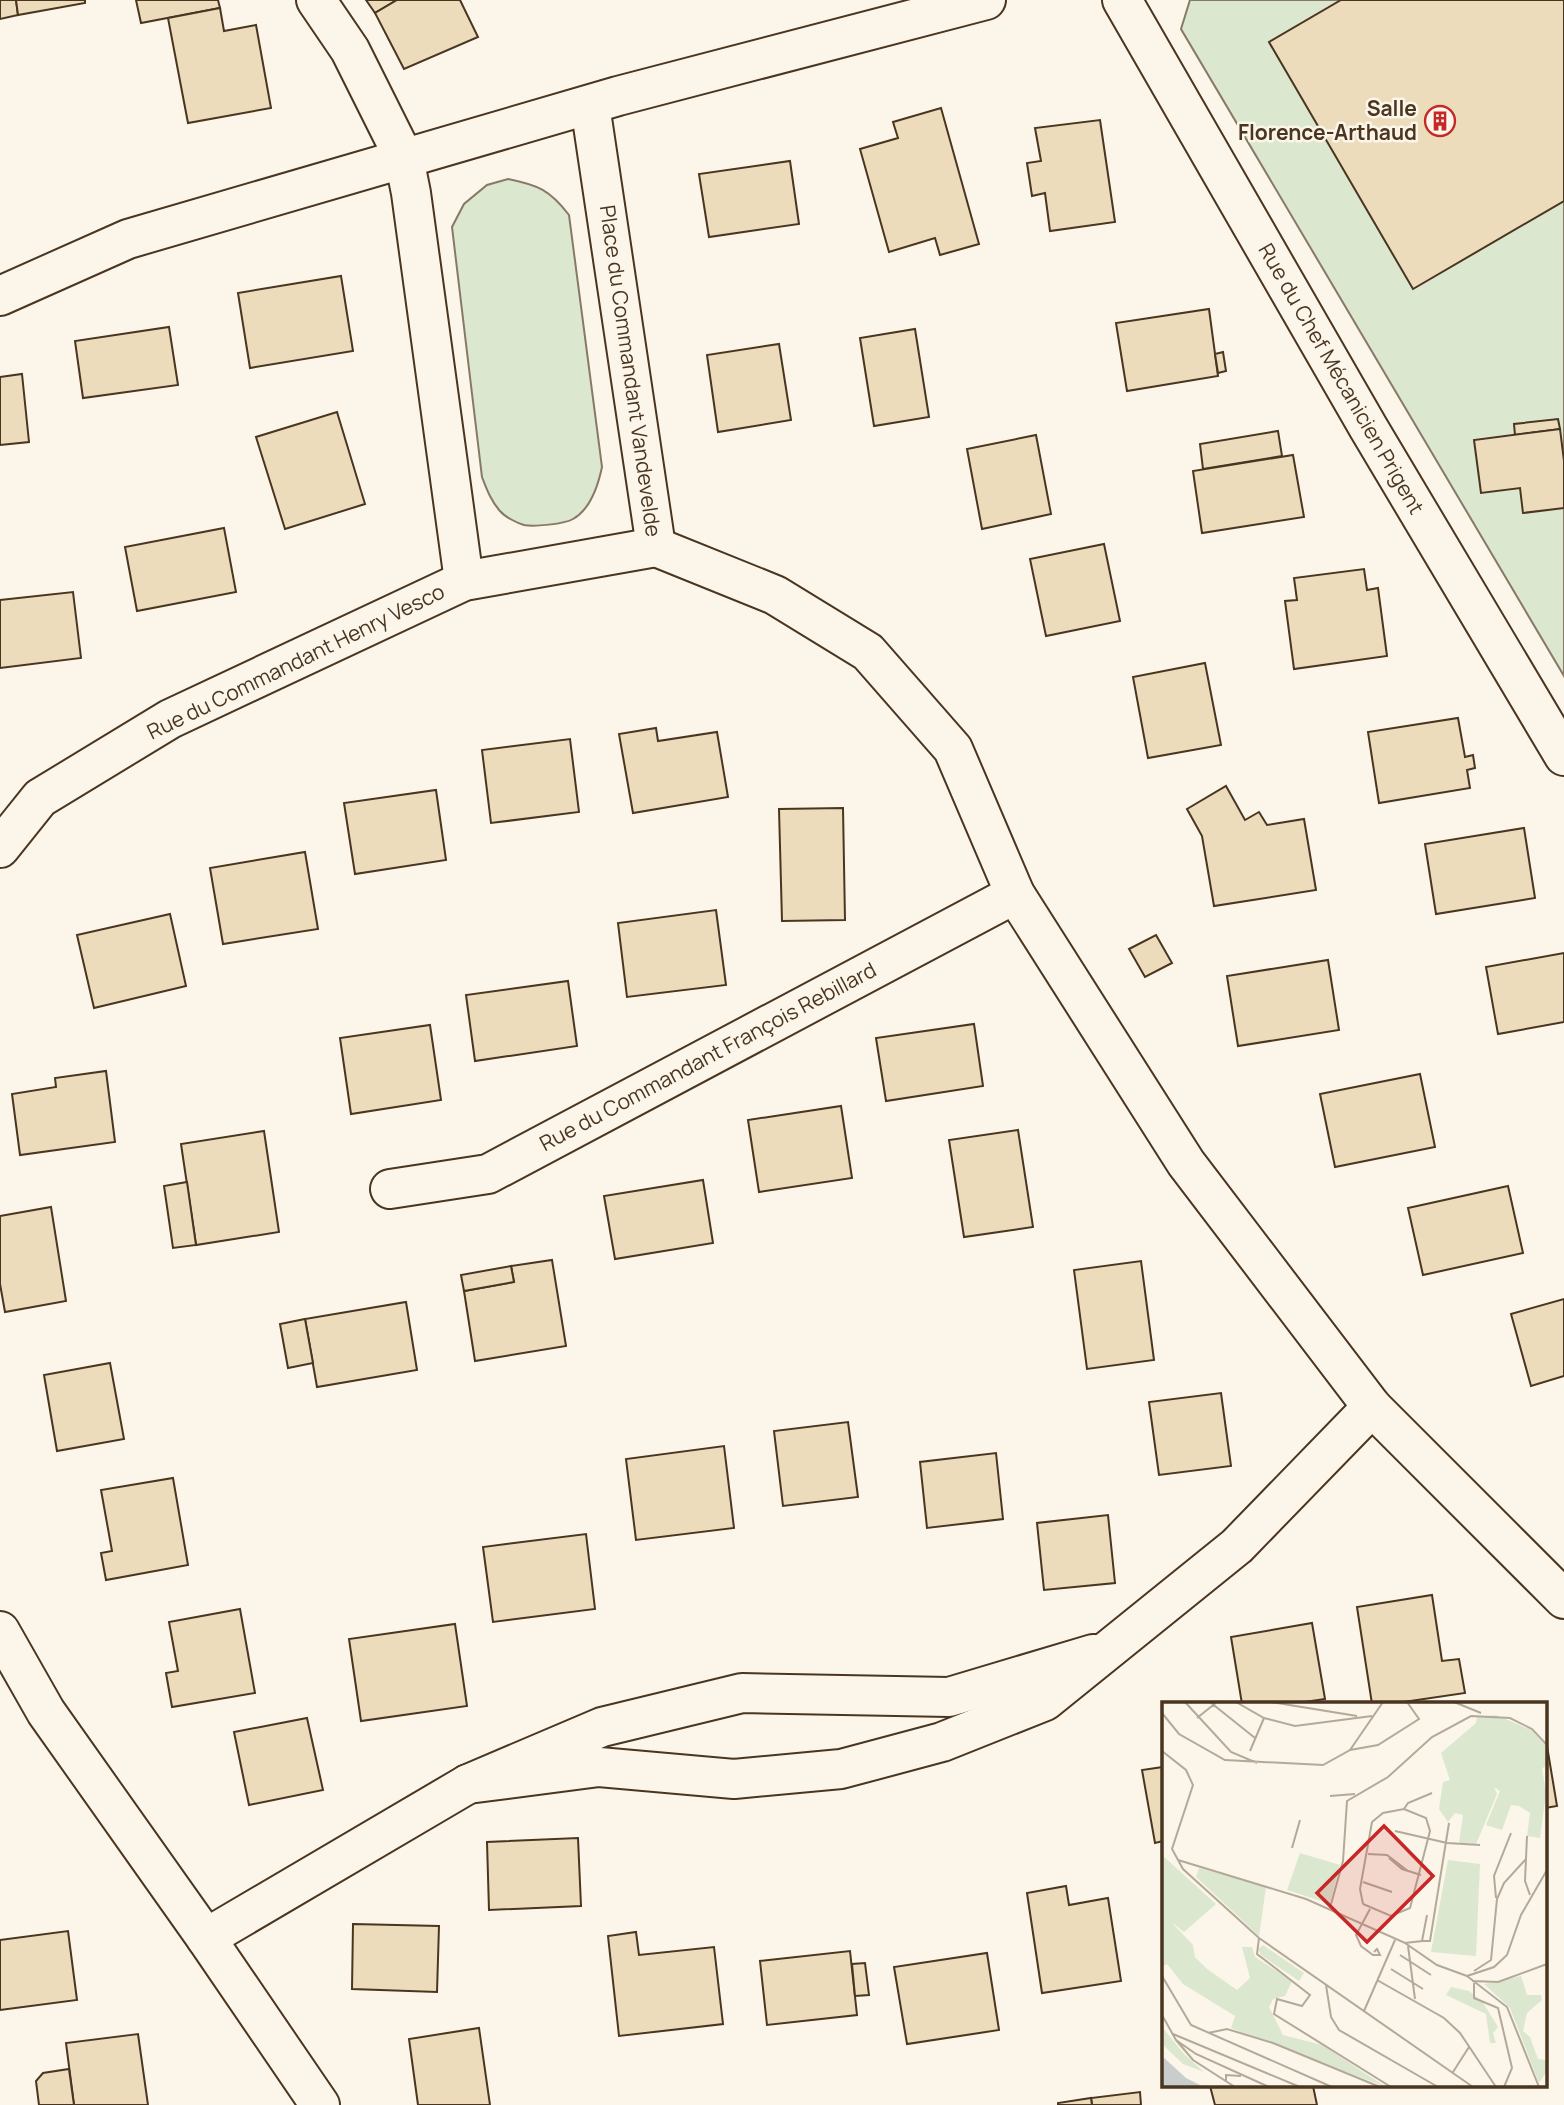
<svg xmlns="http://www.w3.org/2000/svg" width="1564" height="2105" font-family="Manrope,sans-serif">
<rect width="100%" height="100%" fill="#fbf6e9"/>
<g fill="#dce7d0" stroke="#887966" stroke-width="2">
<polygon points="1190,0 1564,0 1564,676 1181,29"/>
<path d="M 508,179 C 538,185 550,190 569,215 L 602,467 C 598,486 591,509 573,519 C 565,524 533,527 524,525 C 517,523 505,517 500,511 C 491,501 487,490 482,477 L 452,227 L 464,204 L 487,185 Z"/>
</g>
<g fill="#ecdcbc" stroke="#4a3520" stroke-width="2">
<polygon points="0,0 16,0 18,15 0,19"/>
<polygon points="16,0 85,0 85,3 18,15"/>
<polygon points="136,0 218,0 220,8 141,23"/>
<polygon points="366,0 397,0 375,13"/>
<polygon points="397,0 460,0 478,37 404,69 375,13"/>
<polygon points="1341,0 1564,0 1564,201 1413,289 1269,42"/>
<polygon points="220,8 224,31 256,25 271,108 188,123 168,18"/>
<polygon points="941,108 979,244 940,255 935,238 889,252 860,149 898,138 893,122"/>
<polygon points="1100,120 1115,222 1050,231 1045,193 1032,196 1027,163 1041,161 1035,128"/>
<polygon points="790,161 799,224 709,237 699,174"/>
<polygon points="341,276 353,351 250,368 238,293"/>
<polygon points="1209,309 1218,376 1127,391 1116,323"/>
<polygon points="169,327 178,385 83,398 75,341"/>
<polygon points="915,329 929,417 874,426 860,338"/>
<polygon points="779,344 791,420 718,432 707,355"/>
<polygon points="1223,352 1226,371 1218,373 1215,354"/>
<polygon points="22,374 29,442 0,445 0,377"/>
<polygon points="337,412 365,504 285,529 256,437"/>
<polygon points="1558,419 1560,429 1515,435 1514,424"/>
<polygon points="1560,429 1564,461 1564,508 1523,513 1520,488 1481,493 1474,440"/>
<polygon points="1278,431 1282,456 1203,469 1200,444"/>
<polygon points="1036,435 1051,514 982,529 967,449"/>
<polygon points="1293,455 1304,517 1202,533 1193,471"/>
<polygon points="224,528 236,592 137,611 125,547"/>
<polygon points="1104,544 1120,621 1046,636 1030,559"/>
<polygon points="1364,569 1367,590 1378,588 1387,656 1294,669 1285,601 1297,600 1294,578"/>
<polygon points="73,592 81,658 0,668 0,600"/>
<polygon points="1205,663 1221,745 1148,758 1133,677"/>
<polygon points="1458,718 1465,757 1473,755 1475,768 1467,770 1470,788 1379,803 1368,732"/>
<polygon points="656,728 658,741 717,732 728,797 633,813 619,734"/>
<polygon points="570,739 579,812 491,823 482,750"/>
<polygon points="1226,786 1245,820 1259,812 1267,825 1304,819 1316,890 1214,906 1202,836 1187,809"/>
<polygon points="436,790 446,860 355,874 344,803"/>
<polygon points="843,808 845,920 782,921 779,809"/>
<polygon points="1524,828 1535,898 1436,914 1425,844"/>
<polygon points="305,852 318,929 223,944 210,868"/>
<polygon points="716,910 726,985 627,997 618,923"/>
<polygon points="170,914 186,986 94,1008 77,935"/>
<polygon points="1156,935 1172,963 1145,977 1129,949"/>
<polygon points="1564,953 1564,1022 1498,1034 1486,967"/>
<polygon points="1328,960 1339,1030 1238,1046 1227,976"/>
<polygon points="568,981 577,1046 475,1061 466,995"/>
<polygon points="974,1024 983,1086 886,1101 876,1038"/>
<polygon points="430,1025 441,1100 351,1114 340,1038"/>
<polygon points="106,1071 115,1142 20,1155 12,1094 56,1087 55,1078"/>
<polygon points="1420,1074 1435,1147 1335,1167 1320,1094"/>
<polygon points="841,1106 852,1178 759,1192 748,1120"/>
<polygon points="1018,1130 1033,1227 964,1237 949,1140"/>
<polygon points="264,1131 279,1232 196,1245 181,1144"/>
<polygon points="703,1180 713,1243 615,1259 604,1196"/>
<polygon points="187,1182 196,1245 173,1248 164,1186"/>
<polygon points="1508,1186 1523,1253 1423,1275 1408,1208"/>
<polygon points="51,1207 66,1301 5,1312 0,1284 0,1216"/>
<polygon points="552,1260 566,1346 475,1361 464,1291 514,1282 511,1266"/>
<polygon points="1141,1261 1154,1360 1087,1369 1074,1270"/>
<polygon points="511,1266 514,1282 464,1291 461,1275"/>
<polygon points="1564,1299 1564,1376 1531,1386 1511,1314"/>
<polygon points="406,1302 417,1370 317,1387 305,1319"/>
<polygon points="305,1319 313,1363 288,1368 280,1324"/>
<polygon points="110,1363 124,1439 57,1451 44,1375"/>
<polygon points="1221,1393 1231,1466 1159,1475 1149,1402"/>
<polygon points="848,1422 858,1497 783,1506 774,1431"/>
<polygon points="724,1446 734,1528 636,1540 626,1459"/>
<polygon points="996,1453 1003,1519 927,1528 920,1462"/>
<polygon points="173,1478 188,1565 106,1580 101,1553 112,1551 101,1490"/>
<polygon points="1108,1515 1115,1583 1044,1590 1037,1523"/>
<polygon points="586,1534 595,1609 493,1622 483,1547"/>
<polygon points="1432,1595 1442,1661 1459,1659 1465,1693 1390,1704 1372,1704 1357,1607"/>
<polygon points="240,1609 255,1693 172,1707 166,1673 178,1671 169,1622"/>
<polygon points="1312,1623 1325,1699 1291,1704 1242,1704 1231,1637"/>
<polygon points="455,1624 467,1706 361,1721 349,1639"/>
<polygon points="307,1718 323,1790 249,1805 234,1732"/>
<polygon points="1545,1734 1557,1806 1545,1808"/>
<polygon points="1163,1767 1163,1841 1155,1843 1142,1770"/>
<polygon points="578,1838 581,1906 489,1910 487,1842"/>
<polygon points="1066,1886 1069,1905 1108,1898 1121,1981 1042,1993 1027,1893"/>
<polygon points="353,1924 439,1926 437,1992 352,1989"/>
<polygon points="68,1931 77,2000 0,2010 0,1940"/>
<polygon points="636,1932 639,1955 714,1947 723,2024 619,2036 608,1936"/>
<polygon points="850,1951 857,2015 767,2025 760,1961"/>
<polygon points="987,1953 999,2030 907,2044 894,1967"/>
<polygon points="865,1963 869,1995 855,1996 852,1964"/>
<polygon points="479,2028 490,2105 418,2105 409,2039"/>
<polygon points="138,2034 148,2105 74,2105 66,2043"/>
<polygon points="69,2069 74,2105 39,2105 36,2081 43,2073"/>
<polygon points="1210,2086 1313,2086 1317,2105 1215,2105"/>
<polygon points="1140,2092 1141,2105 1092,2105 1091,2098"/>
<polygon points="1091,2098 1092,2105 1058,2105 1058,2103"/>
</g>
<g fill="none" stroke-linecap="round" stroke-linejoin="round">
<g stroke="#4a3520" stroke-width="42">
<g id="minor">
<polyline points="316,0 350,50 404,158 411,193 464,581"/>
<polyline points="1122,0 1368,427 1564,756"/>
<polyline points="590,105 656,547"/>
<polyline points="0,296 128,239 618,96 986,0"/>
<polyline points="656,547 775,595 868,652 953,749 1015,894 1186,1163 1372,1407 1564,1599"/>
<polyline points="0,848 40,798 170,719 464,581 656,547"/>
<polyline points="390,1189 488,1174 1015,894"/>
<polyline points="0,1631 46,1712 206,1938 320,2105"/>
<polyline points="468,1784 599,1767 734,1779 841,1769 942,1742 1045,1701 1237,1546 1372,1407"/>
<polyline points="206,1938 468,1784 602,1727 742,1693 949,1697 1093,1654"/>
</g>
</g>
<use href="#minor" stroke="#fbf6e9" stroke-width="38"/>
</g>
<defs>
<g id="building-ring" transform="scale(1.575)"><circle r="9.5" fill="#fbf6e9" stroke="#c62828" stroke-width="1.5"/><path d="M-4-6H4V6H1V3H-1V6H-4ZM-2.5-4.3h1.7v1.8h-1.7ZM.8-4.3h1.7v1.8H.8ZM-2.5-1h1.7V.8h-1.7ZM.8-1h1.7V.8H.8Z" fill="#c62828"/></g>
</defs>
<g fill-rule="evenodd">
<use href="#building-ring" x="1440" y="121"/>
</g>
<g text-anchor="middle" stroke-width="5" stroke-linejoin="round" paint-order="stroke">
<g font-size="21" font-weight="bold" fill="#4a3520" stroke="#fbf6e9" text-anchor="end">
<text x="1417" y="116">Salle<tspan x="1417" dy="24">Florence-Arthaud</tspan></text>
</g>
<g font-size="21" fill="#4a3520" stroke="#fbf6e9">
<text transform="translate(630 371) rotate(82)" y="7">Place du Commandant Vandevelde</text>
<text transform="translate(1341 379) rotate(60)" y="7">Rue du Chef Mécanicien Prigent</text>
<text transform="translate(296 662) rotate(-26)" y="7">Rue du Commandant Henry Vesco</text>
<text transform="translate(708 1057) rotate(-28)" y="7">Rue du Commandant François Rebillard</text>
</g>
</g>
<g transform="translate(1162 1702)">
<rect width="385" height="385" fill="#fbf6e9"/>
<path d="M 334,13 L 369,28 L 385,45 L 385,64 L 380,66 L 384,91 L 378,136 L 365,134 L 368,111 L 357,104 L 349,103 L 340,128 L 324,123 L 338,89 L 332,85 L 335,92 L 314,142 L 297,141 L 301,113 L 293,111 L 286,120 L 277,107 L 281,80 L 288,78 L 279,51 L 314,21 L 315,15 ZM 138,151 L 178,163 L 168,202 L 125,188 ZM 0,153 L 54,202 L 22,230 L 9,220 L 31,243 L 33,255 L 45,267 L 75,288 L 88,276 L 80,245 L 90,245 L 93,255 L 130,279 L 123,294 L 111,297 L 107,305 L 121,333 L 160,343 L 224,385 L 69,326 L 73,314 L 21,282 L 5,262 L 0,265 ZM 286,158 L 318,162 L 314,254 L 269,250 ZM 37,166 L 104,185 L 97,234 L 34,175 ZM 101,243 L 142,271 L 137,279 L 99,253 L 96,247 ZM 359,274 L 365,293 L 379,293 L 380,298 L 365,311 L 361,329 L 368,335 L 376,357 L 385,358 L 385,369 L 377,381 L 348,306 L 322,282 ZM 289,285 L 307,289 L 320,299 L 336,325 L 331,331 L 334,341 L 328,341 L 324,312 L 284,293 ZM 0,325 L 22,352 L 42,370 L 21,362 L 0,342 Z" fill="#dce7d0"/>
<path d="M 0,354 L 24,376 L 42,385 L 0,385 Z" fill="#c9cecd"/>
<path fill="none" stroke="#b4a999" stroke-width="2" d="M 23,0 L 69,50 L 95,61M 48,0 L 93,36M 74,0 L 102,16 L 133,24 L 210,14M 109,0 L 195,14M 292,0 L 319,11M 0,11 L 17,32 L 63,58 L 161,63 L 188,48 L 221,0M 35,16 L 55,0M 188,48 L 216,43 L 257,17 L 245,0M 0,49 L 24,68 L 31,83 L 10,147 L 21,167 L 97,236 L 311,385M 88,49 L 102,16M 168,94 L 193,92M 242,107 L 246,101 L 270,91M 233,129 L 285,141 L 318,143M 365,134 L 363,179 L 368,193M 130,146 L 138,118M 206,152 L 225,153 L 246,169M 227,156 L 240,167 L 259,173M 16,158 L 144,197 L 243,241 L 260,239 L 265,213M 201,180 L 230,190M 334,196 L 332,174 L 349,131M 201,202 L 229,214 L 248,206 L 268,129 L 264,116 L 242,107 L 221,111 L 210,120M 201,202 L 198,187 L 210,120M 168,206 L 181,159 L 185,99 L 226,75 L 270,35 L 309,14 L 348,16 L 370,27 L 385,43M 208,207 L 194,233 L 199,244 L 211,253 L 218,253 L 215,247 L 212,250M 97,236 L 95,252 L 148,293 L 140,304 L 115,297 L 112,312 L 229,385M 261,239 L 268,239 L 287,121M 243,241 L 275,263 L 305,274M 246,244 L 253,297M 238,253 L 269,273M 229,267 L 261,287M 312,269 L 329,258 L 335,197 L 342,181 L 364,157M 0,274 L 29,323 L 170,385M 305,274 L 332,265 L 345,253 L 359,213 L 385,168M 305,274 L 345,305 L 377,385M 215,278 L 282,316 L 298,331 L 334,385M 310,279 L 336,280 L 385,262M 312,281 L 312,296 L 336,306 L 350,366 L 342,385M 164,283 L 169,315 L 177,328 L 276,385M 202,309 L 233,238M 0,313 L 14,338 L 34,352 L 107,385M 46,331 L 65,327 L 111,341 L 218,385M 11,332 L 138,385M 14,338 L 31,358 L 73,385M 291,370 L 307,345M 64,379 L 64,373 L 79,374"/>
<path fill="#c62828" fill-opacity="0.15" stroke="#c62828" stroke-width="3.5" d="M 222,124 L 271,174 L 205,240 L 155,191 Z"/>
<rect width="385" height="385" fill="none" stroke="#4a3520" stroke-width="3.5"/>
</g>
</svg>
